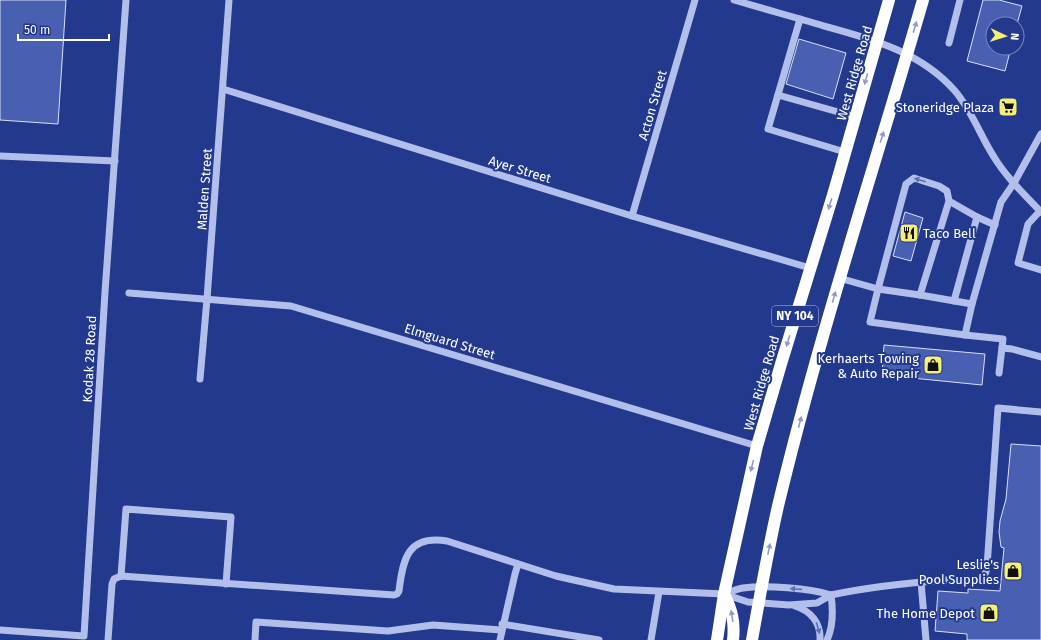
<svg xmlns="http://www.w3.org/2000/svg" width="1041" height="640" font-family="'Fira Sans',sans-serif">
<rect width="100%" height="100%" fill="#23398d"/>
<g fill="#485fb2" stroke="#d8dff8">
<polygon points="0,0 66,0 58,124 0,120"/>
<polygon points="983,0 999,0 1022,6 1017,24 993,24 993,48 1011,48 1005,71 967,61"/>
<polygon points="799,39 846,53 833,99 786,84"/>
<polygon points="905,212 923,218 911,261 893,256"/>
<polygon points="884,345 985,354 982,385 882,375"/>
<polygon points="1011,444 1041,446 1041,640 967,640 967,634 935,631 938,591 968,593 968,589 1000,591 1004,548 1001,547 999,532 1000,521 1006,499"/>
</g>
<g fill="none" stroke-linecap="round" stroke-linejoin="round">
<g stroke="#b3bfeb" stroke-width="7">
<path d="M 734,0 C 764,9 794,17 824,26 C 872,39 921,52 955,91 C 972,111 980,135 994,157 C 1006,177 1024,194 1041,212"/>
<polyline points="800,19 768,129 845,152"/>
<polyline points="949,43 960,0"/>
<polyline points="223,89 632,216 810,268"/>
<polyline points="778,95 856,117"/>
<polyline points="0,156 115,161"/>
<polyline points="949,201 947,191 939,186 914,178 906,184 878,289 920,295 949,201 977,217 995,225"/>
<polyline points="1040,211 1028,224 1018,263 1041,270"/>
<polyline points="632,216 695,0"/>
<polyline points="839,278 878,289 870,322 965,335 972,304 1001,202 1014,183 1041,134"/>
<polyline points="129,293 291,306 757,446"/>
<polyline points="920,295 972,304"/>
<polyline points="954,301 977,217"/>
<polyline points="965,335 1003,339 999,373"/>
<polyline points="1002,348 1012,349 1041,357"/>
<polyline points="200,379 207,299 229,0"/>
<polyline points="121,576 126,509 231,517 226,584"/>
<polyline points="921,582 926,640"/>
<path d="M 724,594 C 730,592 736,589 743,588 C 765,585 810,588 831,595"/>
<path d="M 795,606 C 811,611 821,623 820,640"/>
<polyline points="502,624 599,640"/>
<polyline points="0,630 84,636 105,292 126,0"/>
<path d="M 108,640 L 112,584 L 114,579 L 121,576 L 394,595 L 397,594 L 399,591 C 403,558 408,535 447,541 L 556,576 L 614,589 L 724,594 L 748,602 L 789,605 L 817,603 L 831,595"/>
<polyline points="255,640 256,622 388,631 433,625 501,630"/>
<polyline points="500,640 515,574 518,564"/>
<polyline points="651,640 659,592"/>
<path d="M 827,640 C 833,627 833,609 831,595 C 868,587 908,583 946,580 C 956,579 970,584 979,580 C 985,578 986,572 987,567 L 998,408 L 1041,412"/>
</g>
<g stroke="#fff" stroke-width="12">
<path d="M 724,594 C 732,610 735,622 733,640"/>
<polyline points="717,640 724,594 757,446 781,364 833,195 889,0"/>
<path d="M 752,640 C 760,595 768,550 778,506 C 819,335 874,169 923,0"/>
</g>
</g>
<defs><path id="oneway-solid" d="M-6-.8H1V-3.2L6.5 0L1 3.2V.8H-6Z"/></defs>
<g fill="#919cc6">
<use href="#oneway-solid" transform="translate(915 27) rotate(-74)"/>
<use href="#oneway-solid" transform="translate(866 79) rotate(106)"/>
<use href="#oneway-solid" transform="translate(882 137) rotate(-73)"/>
<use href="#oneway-solid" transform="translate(830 204) rotate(107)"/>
<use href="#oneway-solid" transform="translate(834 297) rotate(-75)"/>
<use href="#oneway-solid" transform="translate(788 341) rotate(107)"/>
<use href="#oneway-solid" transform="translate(800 422) rotate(-75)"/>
<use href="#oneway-solid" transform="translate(752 466) rotate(104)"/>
<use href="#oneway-solid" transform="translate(769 549) rotate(-78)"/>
<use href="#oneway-solid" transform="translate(732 616) rotate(-99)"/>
</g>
<g fill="#5d6fb3">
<use href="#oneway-solid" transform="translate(920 180) rotate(-163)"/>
<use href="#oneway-solid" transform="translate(796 589) rotate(-176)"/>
<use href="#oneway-solid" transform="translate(818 628) rotate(74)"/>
</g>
<defs>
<g id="supermarket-square" transform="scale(1)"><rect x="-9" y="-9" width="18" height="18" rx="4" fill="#f6ef76" stroke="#23398d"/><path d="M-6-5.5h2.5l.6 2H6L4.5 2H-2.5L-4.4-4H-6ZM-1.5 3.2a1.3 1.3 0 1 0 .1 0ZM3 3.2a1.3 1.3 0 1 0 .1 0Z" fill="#111"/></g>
<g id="restaurant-square" transform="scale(1)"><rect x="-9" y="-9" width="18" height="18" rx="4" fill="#f6ef76" stroke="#23398d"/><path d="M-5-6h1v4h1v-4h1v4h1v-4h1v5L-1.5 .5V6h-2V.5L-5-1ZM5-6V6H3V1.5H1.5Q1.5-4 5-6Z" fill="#111"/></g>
<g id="shop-square" transform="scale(1)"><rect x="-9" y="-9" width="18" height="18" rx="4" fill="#f6ef76" stroke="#23398d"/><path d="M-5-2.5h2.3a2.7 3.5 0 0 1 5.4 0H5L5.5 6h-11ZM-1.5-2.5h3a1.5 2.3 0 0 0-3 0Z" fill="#111"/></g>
</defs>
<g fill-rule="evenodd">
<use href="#supermarket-square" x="1008" y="107"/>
<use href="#restaurant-square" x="909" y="233"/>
<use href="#shop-square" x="933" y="365"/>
<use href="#shop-square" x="1013" y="571"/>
<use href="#shop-square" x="989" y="613"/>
</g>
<g text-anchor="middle" stroke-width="4" stroke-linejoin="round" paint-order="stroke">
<rect fill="#23398d" stroke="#bdc4dd" stroke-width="1" x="772" y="306" width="46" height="20" rx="3"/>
<g font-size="12" font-weight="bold" fill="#fff">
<text x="795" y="320">NY 104</text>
</g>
<g font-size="13" fill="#fff" stroke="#23398d">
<text transform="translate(854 73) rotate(-74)" y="5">West Ridge Road</text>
<text transform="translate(652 105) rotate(-74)" y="5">Acton Street</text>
<text transform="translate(520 169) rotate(17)" y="5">Ayer Street</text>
<text transform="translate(204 189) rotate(-86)" y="5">Malden Street</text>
<text transform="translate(450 341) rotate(17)" y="5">Elmguard Street</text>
<text transform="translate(89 359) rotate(-87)" y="5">Kodak 28 Road</text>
<text transform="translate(761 383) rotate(-74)" y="5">West Ridge Road</text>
</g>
<g font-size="13" fill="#fff" stroke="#23398d" text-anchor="end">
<text x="994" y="112">Stoneridge Plaza</text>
<text x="923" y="238" text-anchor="start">Taco Bell</text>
<text x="919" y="363">Kerhaerts Towing<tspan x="919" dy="15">&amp; Auto Repair</tspan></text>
<text x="999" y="569">Leslie's<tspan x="999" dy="15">Pool Supplies</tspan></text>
<text x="975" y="618">The Home Depot</text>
</g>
</g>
<g transform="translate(1005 36) rotate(94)"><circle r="19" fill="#23398d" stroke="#7b88bb"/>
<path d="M0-3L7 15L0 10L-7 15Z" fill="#f6ef76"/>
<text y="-6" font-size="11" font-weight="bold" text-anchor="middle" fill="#ffffff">N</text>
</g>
<path d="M18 34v6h91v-6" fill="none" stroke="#ffffff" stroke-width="2"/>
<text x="24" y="34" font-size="12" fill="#ffffff" stroke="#23398d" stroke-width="3" paint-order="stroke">50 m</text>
</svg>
